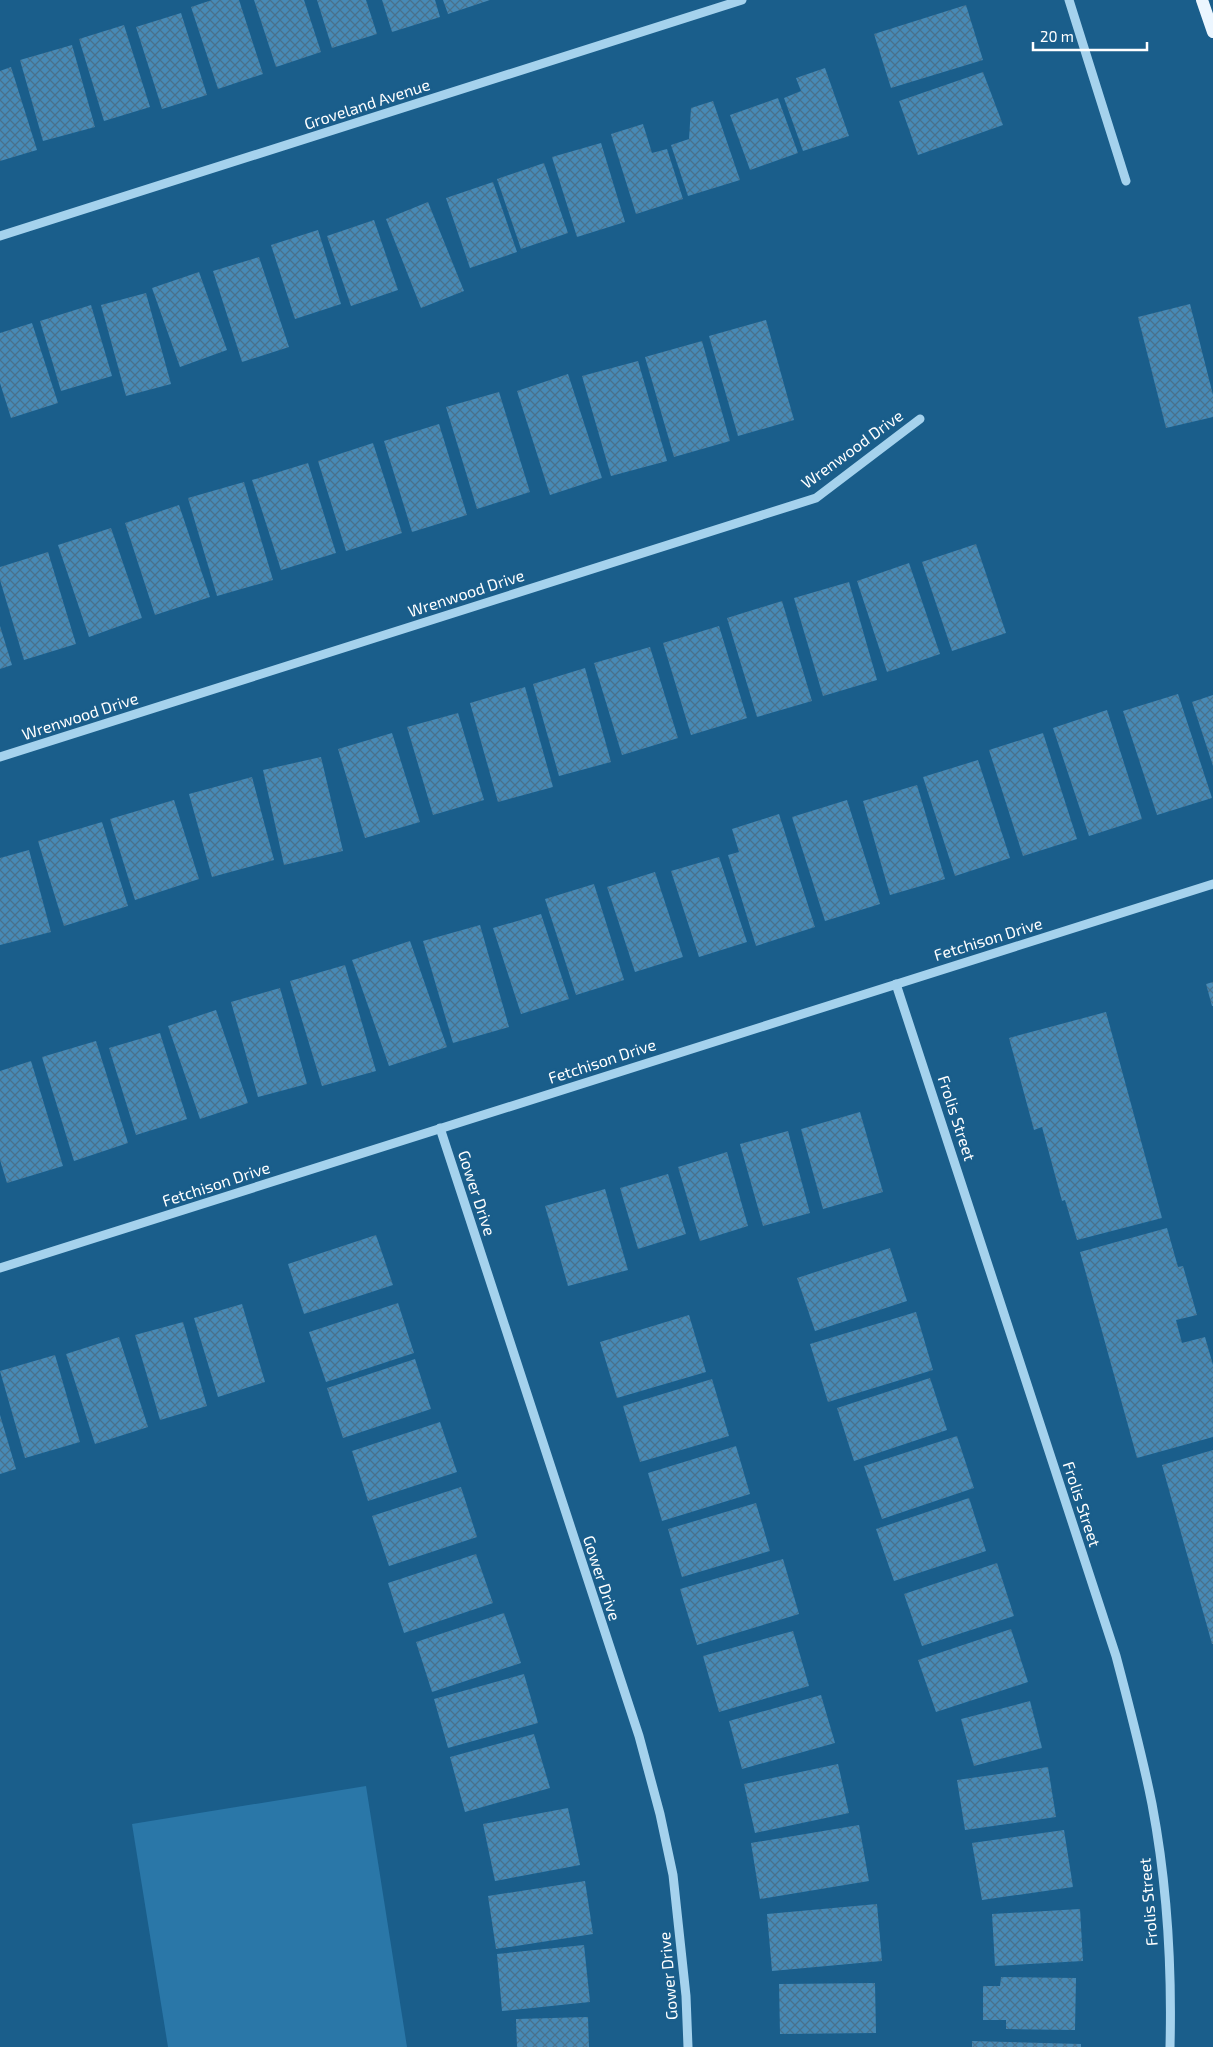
<svg xmlns="http://www.w3.org/2000/svg" width="1213" height="2047" font-family="'Exo 2',sans-serif">
<defs>
<pattern id="building-cross-hatch" width="8" height="8" patternUnits="userSpaceOnUse" patternTransform="scale(1.25)"><rect width="8" height="8" fill="#478ab6"/><path d="M0 0l8 8M0 8l8-8" fill="none" stroke="#49718c"/></pattern>
</defs>
<rect width="100%" height="100%" fill="#1a5e8b"/>
<polygon fill="#2a77a8" points="366,1786 407,2047 168,2047 132,1824"/>
<g fill="url(#building-cross-hatch)">
<polygon points="212,0 239,0 263,74 218,89 191,7"/>
<polygon points="254,0 304,0 321,52 276,67"/>
<polygon points="317,0 366,0 377,34 332,48"/>
<polygon points="382,0 435,0 440,17 392,32"/>
<polygon points="443,0 490,0 448,14"/>
<polygon points="966,5 983,60 891,88 874,34"/>
<polygon points="181,13 207,95 162,109 136,27"/>
<polygon points="124,25 150,107 104,121 79,39"/>
<polygon points="72,45 95,127 43,141 20,60"/>
<polygon points="11,67 37,150 0,161 0,71"/>
<polygon points="825,68 849,136 803,151 784,98 801,91 796,78"/>
<polygon points="983,72 1003,125 918,155 899,101"/>
<polygon points="778,98 798,153 750,170 730,115"/>
<polygon points="713,101 740,180 688,196 671,145 689,139 691,108"/>
<polygon points="643,124 652,153 667,149 683,199 636,214 611,134"/>
<polygon points="601,143 625,222 577,237 552,157"/>
<polygon points="544,163 568,233 521,249 497,179"/>
<polygon points="493,182 517,252 470,268 446,198"/>
<polygon points="428,202 464,291 421,308 386,219"/>
<polygon points="374,220 398,290 351,306 327,236"/>
<polygon points="318,230 341,304 295,319 271,245"/>
<polygon points="259,257 289,347 242,362 213,271"/>
<polygon points="199,272 227,350 180,367 152,288"/>
<polygon points="146,293 171,384 126,396 101,305"/>
<polygon points="1190,304 1213,395 1213,417 1166,428 1138,317"/>
<polygon points="91,305 112,376 61,391 40,321"/>
<polygon points="766,320 794,420 738,436 709,336"/>
<polygon points="32,323 58,403 11,418 0,383 0,333"/>
<polygon points="702,341 730,441 674,457 645,357"/>
<polygon points="638,361 667,461 611,476 582,376"/>
<polygon points="568,374 602,478 550,495 517,391"/>
<polygon points="499,392 530,492 477,509 446,407"/>
<polygon points="439,424 467,515 412,532 384,441"/>
<polygon points="373,443 402,533 346,551 318,461"/>
<polygon points="308,463 336,553 281,570 252,480"/>
<polygon points="244,482 273,580 217,596 188,498"/>
<polygon points="179,505 210,597 155,615 125,523"/>
<polygon points="111,528 142,618 89,637 58,545"/>
<polygon points="976,544 1006,633 952,651 922,562"/>
<polygon points="48,552 76,644 24,660 0,580 0,567"/>
<polygon points="909,563 940,654 887,672 857,581"/>
<polygon points="849,582 877,680 823,696 794,598"/>
<polygon points="782,601 812,701 757,717 727,618"/>
<polygon points="0,626 12,665 0,669"/>
<polygon points="719,626 747,718 691,735 663,643"/>
<polygon points="650,647 678,738 622,755 594,663"/>
<polygon points="585,668 611,762 559,776 533,684"/>
<polygon points="525,687 553,787 498,802 470,703"/>
<polygon points="1178,694 1212,798 1157,815 1123,711"/>
<polygon points="1213,695 1213,766 1192,702"/>
<polygon points="1107,710 1142,819 1089,836 1053,728"/>
<polygon points="458,713 484,800 433,815 407,727"/>
<polygon points="392,733 420,822 365,838 338,749"/>
<polygon points="1043,733 1077,839 1023,856 989,750"/>
<polygon points="321,757 343,851 284,865 263,770"/>
<polygon points="978,760 1010,858 955,876 923,777"/>
<polygon points="252,777 274,860 212,877 189,794"/>
<polygon points="917,785 945,879 890,895 863,801"/>
<polygon points="174,800 199,879 135,900 110,819"/>
<polygon points="847,800 880,904 825,921 792,817"/>
<polygon points="779,814 815,927 756,946 728,855 739,852 732,829"/>
<polygon points="102,822 128,906 64,926 38,841"/>
<polygon points="29,850 51,932 0,945 0,858"/>
<polygon points="719,857 747,942 699,957 671,871"/>
<polygon points="655,872 683,957 635,972 607,887"/>
<polygon points="594,884 624,980 576,995 545,899"/>
<polygon points="541,914 569,999 521,1014 493,928"/>
<polygon points="480,925 509,1027 453,1043 423,941"/>
<polygon points="410,941 447,1047 389,1066 352,960"/>
<polygon points="345,965 376,1071 322,1086 290,981"/>
<polygon points="1213,982 1213,1006 1212,1006 1206,984"/>
<polygon points="280,988 307,1084 258,1097 231,1002"/>
<polygon points="216,1010 248,1103 200,1119 168,1026"/>
<polygon points="1106,1012 1162,1218 1077,1240 1065,1200 1062,1201 1042,1127 1034,1130 1009,1038"/>
<polygon points="160,1033 187,1119 136,1135 109,1048"/>
<polygon points="96,1041 128,1143 74,1161 42,1057"/>
<polygon points="31,1061 63,1166 7,1183 0,1160 0,1071"/>
<polygon points="860,1112 883,1192 823,1209 801,1129"/>
<polygon points="788,1131 810,1213 763,1226 740,1144"/>
<polygon points="727,1152 748,1226 700,1241 678,1167"/>
<polygon points="668,1174 686,1234 638,1249 620,1188"/>
<polygon points="605,1189 628,1270 568,1286 545,1206"/>
<polygon points="1167,1228 1178,1267 1183,1266 1197,1315 1176,1320 1182,1343 1205,1337 1213,1365 1213,1437 1137,1458 1080,1252"/>
<polygon points="376,1235 393,1285 304,1314 288,1264"/>
<polygon points="890,1248 907,1301 815,1331 797,1278"/>
<polygon points="398,1303 414,1353 326,1382 309,1332"/>
<polygon points="242,1304 265,1382 218,1397 194,1318"/>
<polygon points="916,1312 933,1370 828,1402 810,1344"/>
<polygon points="689,1315 706,1372 617,1398 600,1342"/>
<polygon points="183,1322 207,1406 160,1420 135,1335"/>
<polygon points="119,1337 148,1427 95,1444 66,1354"/>
<polygon points="55,1355 80,1442 25,1458 0,1371"/>
<polygon points="415,1359 431,1409 343,1438 327,1388"/>
<polygon points="930,1378 947,1430 854,1461 837,1408"/>
<polygon points="712,1379 729,1436 640,1462 623,1406"/>
<polygon points="0,1415 16,1469 0,1474"/>
<polygon points="440,1422 457,1472 368,1501 352,1451"/>
<polygon points="957,1436 974,1488 882,1519 864,1466"/>
<polygon points="736,1446 750,1494 662,1521 648,1473"/>
<polygon points="1213,1450 1213,1644 1212,1644 1162,1465"/>
<polygon points="461,1487 477,1537 389,1566 372,1516"/>
<polygon points="969,1498 986,1551 894,1581 876,1529"/>
<polygon points="756,1503 770,1551 682,1577 668,1529"/>
<polygon points="476,1554 493,1603 404,1633 388,1583"/>
<polygon points="783,1559 799,1614 697,1645 680,1589"/>
<polygon points="997,1563 1014,1616 922,1646 904,1594"/>
<polygon points="504,1613 521,1663 432,1692 416,1642"/>
<polygon points="1011,1629 1028,1682 936,1712 918,1660"/>
<polygon points="793,1631 809,1686 719,1712 703,1656"/>
<polygon points="524,1674 538,1723 448,1748 434,1699"/>
<polygon points="821,1695 835,1743 742,1769 729,1721"/>
<polygon points="1030,1701 1042,1748 974,1766 961,1719"/>
<polygon points="534,1734 550,1788 465,1812 450,1757"/>
<polygon points="838,1764 849,1813 755,1833 744,1784"/>
<polygon points="1048,1767 1056,1817 965,1830 957,1780"/>
<polygon points="568,1808 580,1865 495,1881 483,1824"/>
<polygon points="859,1825 869,1881 760,1899 751,1843"/>
<polygon points="1064,1830 1073,1887 982,1900 972,1843"/>
<polygon points="585,1881 593,1934 496,1949 488,1896"/>
<polygon points="877,1904 882,1961 772,1971 767,1914"/>
<polygon points="1080,1909 1083,1961 995,1966 992,1914"/>
<polygon points="584,1945 590,2002 502,2011 497,1954"/>
<polygon points="1001,1977 1076,1978 1075,2030 1006,2029 1006,2020 983,2020 983,1986 1000,1986"/>
<polygon points="875,1983 876,2033 780,2034 779,1984"/>
<polygon points="588,2017 589,2047 517,2047 516,2019"/>
<polygon points="972,2041 1081,2044 1081,2047 972,2047"/>
</g>
<g fill="none" stroke-linecap="round" stroke-linejoin="round">
<g stroke="#a5d2ed" stroke-width="9">
<polyline points="1069,0 1126,181"/>
<polyline points="0,236 742,0"/>
<polyline points="0,757 816,498 920,419"/>
<path d="M 896,984 L 1116,1656 C 1129,1705 1142,1754 1152,1804 C 1167,1883 1172,1967 1170,2047"/>
<polyline points="440,1128 639,1736 660,1814 673,1875 686,1996 688,2047"/>
<polyline points="0,1268 1213,884"/>
</g>
<polyline stroke="#ecf6ff" stroke-width="12" points="1202,0 1213,32"/>
</g>
<g text-anchor="middle" stroke-width="5" stroke-linejoin="round" paint-order="stroke">
<g font-size="16" fill="#fff" stroke="#1a5e8b">
<text transform="translate(367 104) rotate(-18)" y="6">Groveland Avenue</text>
<text transform="translate(852 449) rotate(-36)" y="6">Wrenwood Drive</text>
<text transform="translate(466 593) rotate(-18)" y="6">Wrenwood Drive</text>
<text transform="translate(80 716) rotate(-18)" y="6">Wrenwood Drive</text>
<text transform="translate(988 939) rotate(-17)" y="6">Fetchison Drive</text>
<text transform="translate(602 1061) rotate(-18)" y="6">Fetchison Drive</text>
<text transform="translate(957 1118) rotate(72)" y="6">Frolis Street</text>
<text transform="translate(216 1184) rotate(-18)" y="6">Fetchison Drive</text>
<text transform="translate(477 1193) rotate(72)" y="6">Gower Drive</text>
<text transform="translate(1082 1504) rotate(72)" y="6">Frolis Street</text>
<text transform="translate(602 1578) rotate(72)" y="6">Gower Drive</text>
<text transform="translate(1148 1902) rotate(-95)" y="6">Frolis Street</text>
<text transform="translate(668 1976) rotate(-95)" y="6">Gower Drive</text>
</g>
</g>
<path d="M1033 42v8h114v-8" fill="none" stroke="#ffffff" stroke-width="2.5"/>
<text x="1040" y="42" font-size="15" fill="#ffffff" stroke="#1a5e8b" stroke-width="4" paint-order="stroke">20 m</text>
</svg>
